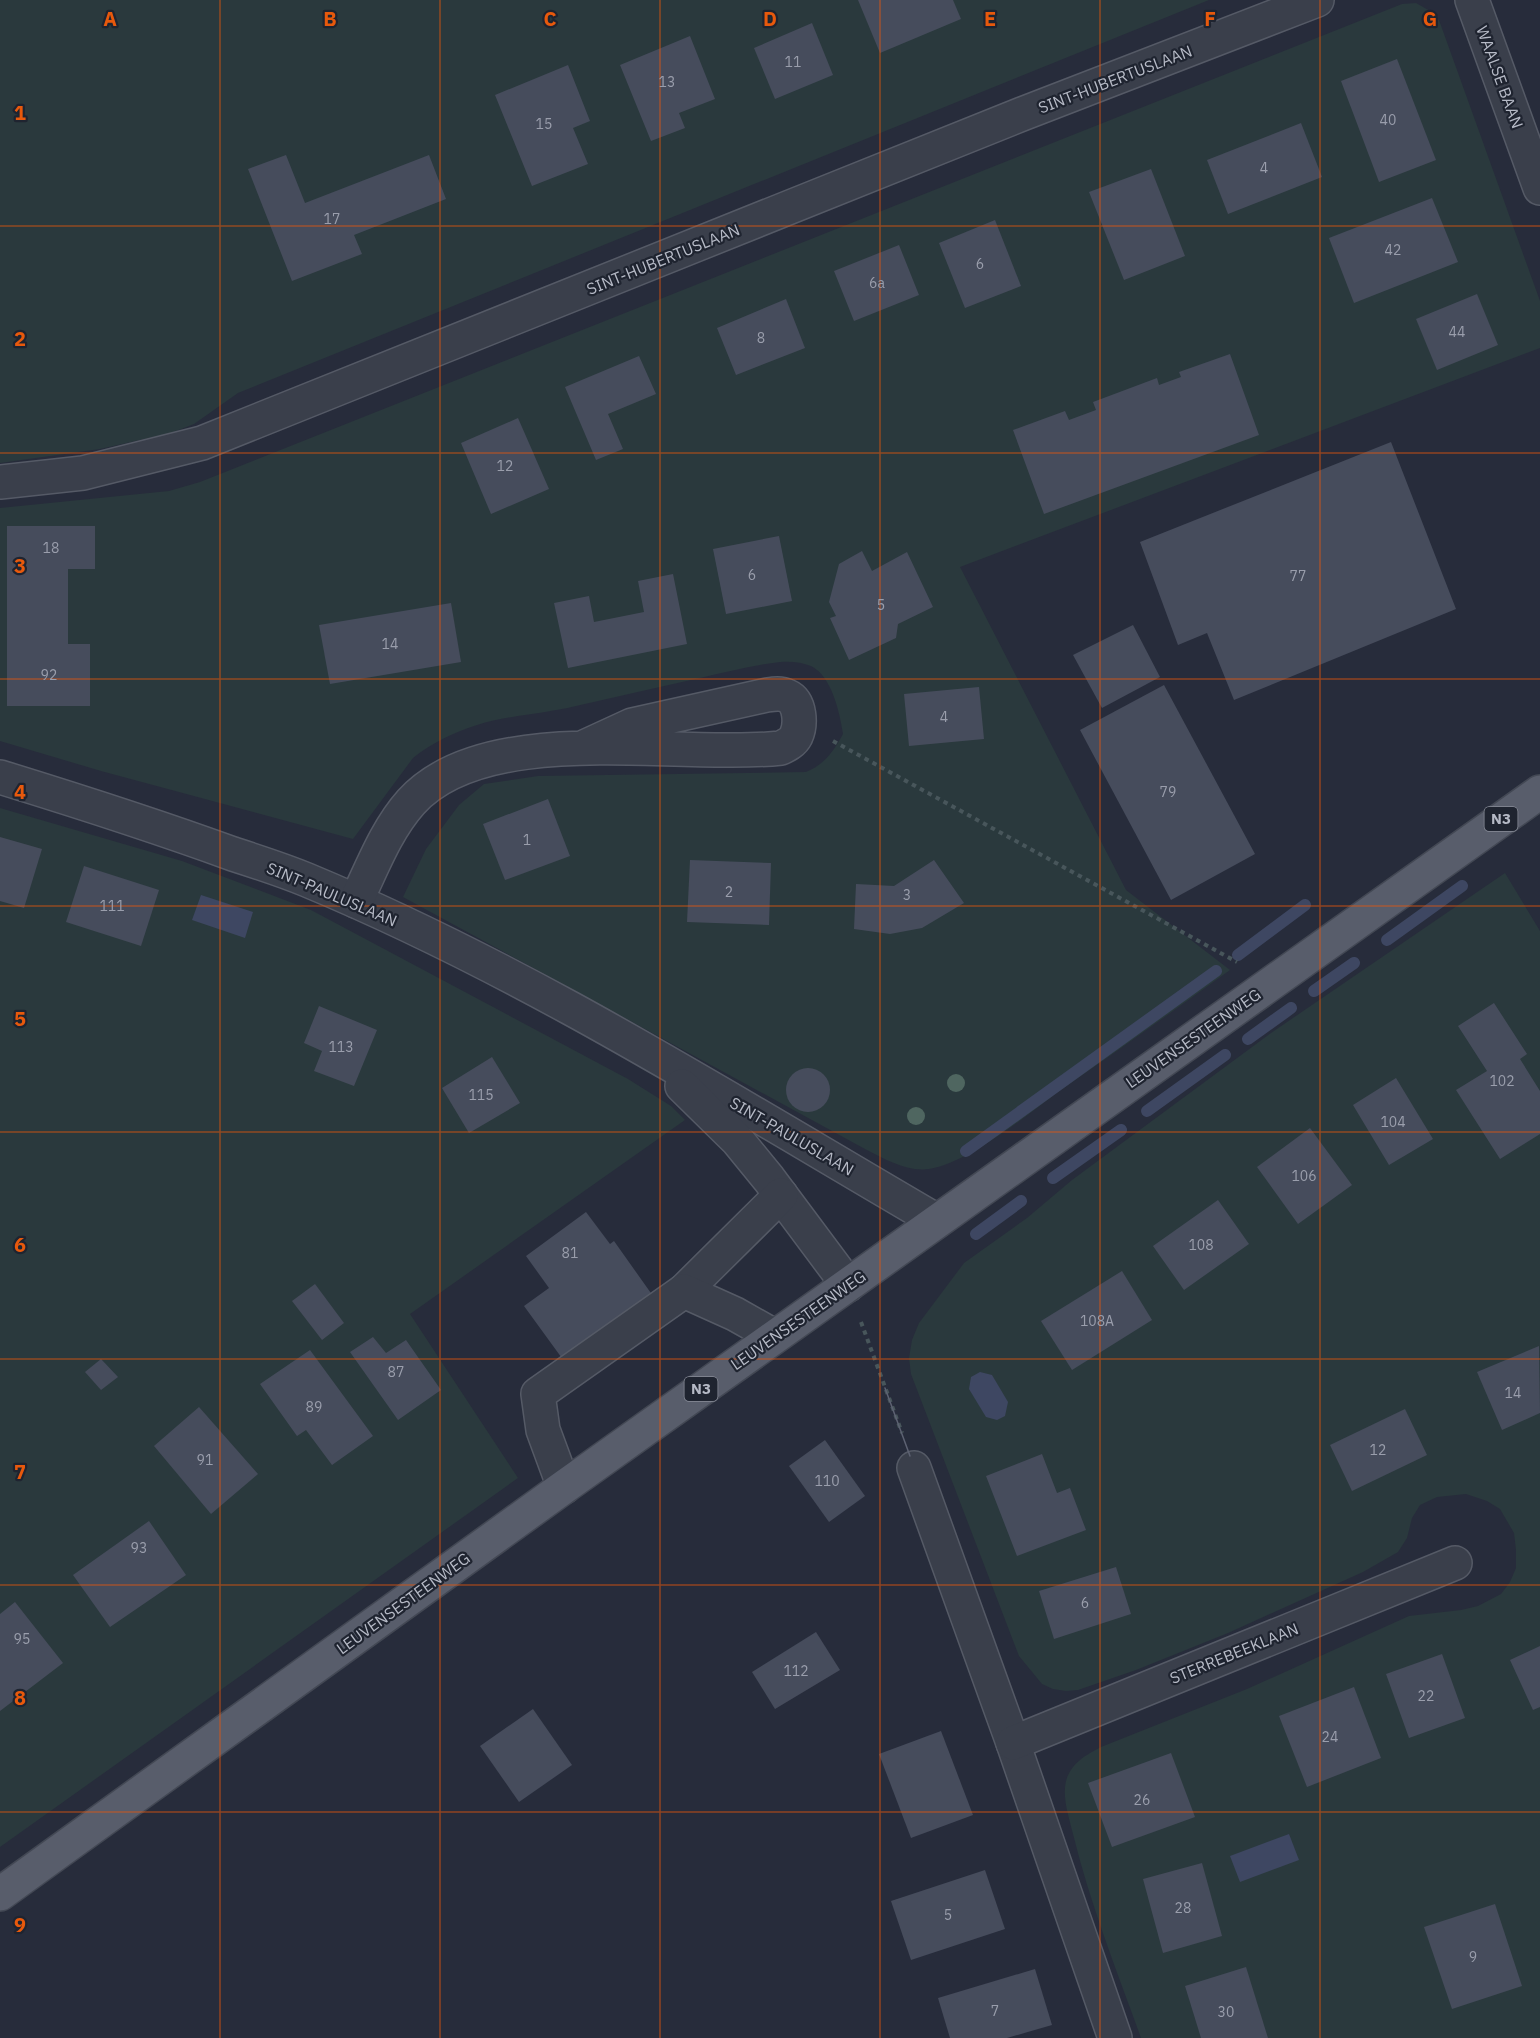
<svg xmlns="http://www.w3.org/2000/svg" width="1540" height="2038" font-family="'IBM Plex Sans',sans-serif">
<rect width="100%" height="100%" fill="#272c3b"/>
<g fill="#2a393d">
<polygon points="0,0 1209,0 238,393 194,424 171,433 100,449 0,463"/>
<path d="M 1416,3 L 1430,11 L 1439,20 L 1540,301 L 1540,348 L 960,567 L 1126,890 L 1230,970 C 1173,1011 1116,1052 1058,1092 C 1026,1116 968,1163 929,1169 C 906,1172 885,1159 865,1149 L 403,897 L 426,849 L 459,805 L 484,784 L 538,776 L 806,772 C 825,764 833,752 843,734 C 840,714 832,676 811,666 C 802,662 790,661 780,662 C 753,665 726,672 700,678 C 658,687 617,697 576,706 C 543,714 509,715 477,725 C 453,733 433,742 413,758 L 353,839 L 101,771 L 0,741 L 0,508 L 169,491 L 200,482 L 1402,4 Z"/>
<polygon points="0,808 182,861 311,910 628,1079 671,1106 685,1120 410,1314 518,1478 0,1847"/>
<path d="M 1505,873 L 1540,931 L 1540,2038 L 1141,2038 C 1117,1971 1090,1904 1073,1834 C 1069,1817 1062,1798 1066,1781 C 1071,1763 1086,1755 1101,1747 L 1247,1689 L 1409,1616 L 1461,1610 L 1478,1606 L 1501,1594 L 1510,1582 L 1516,1568 L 1516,1550 L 1514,1533 L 1500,1509 L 1487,1501 L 1466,1494 L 1437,1497 L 1420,1505 L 1412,1518 L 1407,1538 L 1398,1552 L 1363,1572 L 1228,1633 L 1136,1670 L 1078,1690 L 1066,1691 L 1053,1689 L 1042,1684 L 1019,1656 L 911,1374 L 909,1358 L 912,1340 L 919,1323 L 964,1263 L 1027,1218 L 1072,1180 L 1271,1033 Z"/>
</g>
<g fill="#3e4762">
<polygon points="201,895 253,912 245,938 192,920"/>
<polygon points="980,1372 992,1375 1008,1402 1005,1416 997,1420 986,1417 969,1389 971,1377"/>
<polygon points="1289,1834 1299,1860 1240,1882 1230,1856"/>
</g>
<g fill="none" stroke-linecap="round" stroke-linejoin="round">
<g stroke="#3e4762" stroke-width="12">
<polyline points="1387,940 1462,886"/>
<polyline points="1238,955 1305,905"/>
<polyline points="1314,991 1354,963"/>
<polyline points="1248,1039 1291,1008"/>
<polyline points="1147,1111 1225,1055"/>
<polyline points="966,1151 1216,971"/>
<polyline points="1053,1178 1121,1130"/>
<polyline points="976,1234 1021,1201"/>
</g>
</g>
<g fill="#464c5c">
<polygon points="858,0 953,0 961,19 880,53"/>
<polygon points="812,23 833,75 775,99 754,48"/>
<polygon points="690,36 715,99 679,113 685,128 651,141 620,65"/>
<polygon points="1397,59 1436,160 1379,182 1341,81"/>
<polygon points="568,65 590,121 573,128 588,164 532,186 495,95"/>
<polygon points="1301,123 1322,177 1228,214 1207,160"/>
<polygon points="286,155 305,203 429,155 446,199 354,235 362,254 292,281 248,169"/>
<polygon points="1151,169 1185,256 1124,280 1089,192"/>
<polygon points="1432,198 1458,262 1354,303 1329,238"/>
<polygon points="995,220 1021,286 965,308 939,243"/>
<polygon points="899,245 919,295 854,321 834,271"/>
<polygon points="1477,294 1498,345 1437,370 1416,319"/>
<polygon points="786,299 805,348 736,375 717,328"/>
<polygon points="1230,354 1259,435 1044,514 1013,430 1065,411 1069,420 1096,410 1093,402 1157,378 1159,385 1181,377 1179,372"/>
<polygon points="639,356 656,394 608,414 623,449 596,460 565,387"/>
<polygon points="518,418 549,489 491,514 461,443"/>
<polygon points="1391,442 1456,609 1234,700 1207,633 1178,645 1140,542"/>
<polygon points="7,526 95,526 95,569 68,569 68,644 90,644 90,706 7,706"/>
<polygon points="779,536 792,601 726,614 713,549"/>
<polygon points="862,551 872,571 907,552 933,607 898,624 896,638 849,660 830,618 836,616 829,602 839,564"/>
<polygon points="673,574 687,644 568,668 554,603 589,596 594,622 644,612 638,581"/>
<polygon points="451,603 461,662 330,684 319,625"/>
<polygon points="1133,625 1160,677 1102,708 1073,655"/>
<polygon points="1164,685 1255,854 1171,900 1080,730"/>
<polygon points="979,687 984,739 909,746 904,694"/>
<polygon points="548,799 570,856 505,880 483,824"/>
<polygon points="0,837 42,849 24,908 0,901"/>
<polygon points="690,860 771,863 769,925 687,922"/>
<polygon points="934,860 964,903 922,928 890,934 854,929 856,884 894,886"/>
<polygon points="84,866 159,890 141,946 66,922"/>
<polygon points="1494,1003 1527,1054 1520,1059 1540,1091 1540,1134 1500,1159 1456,1090 1487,1071 1458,1026"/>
<polygon points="319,1006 377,1030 354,1086 314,1071 322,1051 304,1043"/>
<polygon points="492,1057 520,1103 469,1133 442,1088"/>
<circle cx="808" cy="1090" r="22"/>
<polygon points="1396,1078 1433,1139 1389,1165 1353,1105"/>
<polygon points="1310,1128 1352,1185 1298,1224 1257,1167"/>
<polygon points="1218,1200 1249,1244 1184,1290 1153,1246"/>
<polygon points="586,1212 610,1244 614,1241 653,1296 564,1361 524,1306 549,1288 526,1256"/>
<polygon points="1122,1271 1152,1320 1072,1370 1041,1321"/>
<polygon points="315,1284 344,1323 322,1340 292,1301"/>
<polygon points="373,1337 386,1353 406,1340 441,1390 398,1420 350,1352"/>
<polygon points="1539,1346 1540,1413 1502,1430 1477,1372"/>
<polygon points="310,1350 373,1436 332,1465 306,1430 297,1436 260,1384"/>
<polygon points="101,1359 118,1377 101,1390 85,1372"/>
<polygon points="199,1407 258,1474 211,1514 154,1446"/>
<polygon points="1405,1409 1427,1455 1352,1491 1330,1445"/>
<polygon points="825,1440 865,1496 829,1522 789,1466"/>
<polygon points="1042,1454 1057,1493 1070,1488 1086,1530 1017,1556 986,1476"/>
<polygon points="149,1521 186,1575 110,1627 73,1575"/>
<polygon points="1116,1567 1131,1614 1054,1639 1039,1591"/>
<polygon points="15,1602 63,1663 0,1711 0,1614"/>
<polygon points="816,1632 840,1670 775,1709 752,1672"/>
<polygon points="1540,1646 1540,1707 1533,1710 1510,1660"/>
<polygon points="1442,1654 1465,1718 1409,1738 1386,1674"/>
<polygon points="1354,1687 1381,1758 1307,1787 1279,1716"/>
<polygon points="533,1709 572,1765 519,1802 480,1746"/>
<polygon points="941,1731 973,1815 911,1838 879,1754"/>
<polygon points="1171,1753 1195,1817 1112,1847 1088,1783"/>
<polygon points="1202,1863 1222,1936 1163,1953 1143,1879"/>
<polygon points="985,1870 1005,1929 911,1960 891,1901"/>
<polygon points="1495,1904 1522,1986 1452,2009 1424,1927"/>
<polygon points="1246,1967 1268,2038 1201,2038 1185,1986"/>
<polygon points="1035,1969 1052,2025 1007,2038 950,2038 938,1998"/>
</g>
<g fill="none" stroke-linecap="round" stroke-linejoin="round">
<g stroke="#555a66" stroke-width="36">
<g id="minor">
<polyline points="1472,0 1540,188"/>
<polyline points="0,482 83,473 202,443 1022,114 1317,0"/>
<path d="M 0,777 C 78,801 156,826 233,854 C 258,862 283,870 307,880 C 528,972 731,1101 937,1221"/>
<path d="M 356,901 C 372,868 386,830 411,802 C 486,719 678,759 781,748 C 787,745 793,742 796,736 C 801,725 801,702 787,696 C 781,693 774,694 767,695 L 632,725 L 582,748"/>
<polyline points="682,1086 738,1141 769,1179 848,1285"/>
<polyline points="684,1291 781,1195"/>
<polyline points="914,1468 1013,1743 1115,2038"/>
<polyline points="564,1487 543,1430 538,1394 684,1291 735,1314 774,1336"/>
<polyline points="1013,1743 1455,1563"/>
</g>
</g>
<g stroke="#434854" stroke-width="36">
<polyline id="major" points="0,1894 564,1487 1540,792"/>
</g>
<g stroke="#48565b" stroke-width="4" stroke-dasharray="4.5 4.5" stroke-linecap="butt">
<polyline points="833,741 1237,962"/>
<polyline points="861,1322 902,1433"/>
</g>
<use href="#minor" stroke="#3a3f4b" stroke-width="33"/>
<use href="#major" stroke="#585d6b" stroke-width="33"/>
<polyline stroke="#5d6272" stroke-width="1.5" points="885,1388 910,1456"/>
</g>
<g fill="#4f6660">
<circle cx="956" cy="1083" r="9"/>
<circle cx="916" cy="1116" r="9"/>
</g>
<path fill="none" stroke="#e8590c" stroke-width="1.5" stroke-opacity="0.55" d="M 220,0 L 220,2038M 440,0 L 440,2038M 660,0 L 660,2038M 880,0 L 880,2038M 1100,0 L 1100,2038M 1320,0 L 1320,2038M 0,226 L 1540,226M 0,453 L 1540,453M 0,679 L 1540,679M 0,906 L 1540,906M 0,1132 L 1540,1132M 0,1359 L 1540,1359M 0,1585 L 1540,1585M 0,1812 L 1540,1812"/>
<g text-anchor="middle" stroke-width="4.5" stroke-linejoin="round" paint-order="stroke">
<g font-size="14" fill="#9a9eac">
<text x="793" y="67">11</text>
<text x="667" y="87">13</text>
<text x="1388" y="125">40</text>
<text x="544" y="129">15</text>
<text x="1264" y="173">4</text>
<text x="332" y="224">17</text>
<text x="1393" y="255">42</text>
<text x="980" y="269">6</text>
<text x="877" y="288">6a</text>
<text x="1457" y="337">44</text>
<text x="761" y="343">8</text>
<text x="505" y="471">12</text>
<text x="51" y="553">18</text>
<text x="752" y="580">6</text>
<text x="1298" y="581">77</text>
<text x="881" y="610">5</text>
<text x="390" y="649">14</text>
<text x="49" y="680">92</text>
<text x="944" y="722">4</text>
<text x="1168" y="797">79</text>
<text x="527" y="845">1</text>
<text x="729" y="897">2</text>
<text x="907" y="900">3</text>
<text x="112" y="911">111</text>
<text x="341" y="1052">113</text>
<text x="1502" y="1086">102</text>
<text x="481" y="1100">115</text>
<text x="1393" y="1127">104</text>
<text x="1304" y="1181">106</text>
<text x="1201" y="1250">108</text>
<text x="570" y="1258">81</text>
<text x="1097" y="1326">108A</text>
<text x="396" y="1377">87</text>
<text x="1513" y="1398">14</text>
<text x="314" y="1412">89</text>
<text x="1378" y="1455">12</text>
<text x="205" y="1465">91</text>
<text x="827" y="1486">110</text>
<text x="139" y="1553">93</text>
<text x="1085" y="1608">6</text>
<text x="22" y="1644">95</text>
<text x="796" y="1676">112</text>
<text x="1426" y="1701">22</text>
<text x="1330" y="1742">24</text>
<text x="1142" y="1805">26</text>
<text x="1183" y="1913">28</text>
<text x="948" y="1920">5</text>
<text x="1473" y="1962">9</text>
<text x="995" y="2016">7</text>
<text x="1226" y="2017">30</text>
</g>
<g fill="#1f2430" stroke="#898d99" stroke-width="1.5">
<rect x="1484.5" y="807" width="33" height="24" rx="4.5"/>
<rect x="684.5" y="1377" width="33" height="24" rx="4.5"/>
</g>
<g font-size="15" font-weight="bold" fill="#b6bac6">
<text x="1501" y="824">N3</text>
<text x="701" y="1394">N3</text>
</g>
<g font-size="16" fill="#b6bac6" stroke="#1f2430">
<text transform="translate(1500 77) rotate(70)" y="6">WAALSE BAAN</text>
<text transform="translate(1115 79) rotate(-21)" y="6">SINT-HUBERTUSLAAN</text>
<text transform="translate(663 259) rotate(-22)" y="6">SINT-HUBERTUSLAAN</text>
<text transform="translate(332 894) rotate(23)" y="6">SINT-PAULUSLAAN</text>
<text transform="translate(1193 1038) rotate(-35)" y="6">LEUVENSESTEENWEG</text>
<text transform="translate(792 1136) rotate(30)" y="6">SINT-PAULUSLAAN</text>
<text transform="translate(798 1320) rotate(-35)" y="6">LEUVENSESTEENWEG</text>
<text transform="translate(403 1603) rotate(-36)" y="6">LEUVENSESTEENWEG</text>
<text transform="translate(1234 1653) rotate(-22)" y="6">STERREBEEKLAAN</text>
</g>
</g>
<g font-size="20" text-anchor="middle" font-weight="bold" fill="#e8590c" stroke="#1f2430" stroke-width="4.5" stroke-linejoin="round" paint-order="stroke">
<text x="110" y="26">A</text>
<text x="330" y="26">B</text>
<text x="550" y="26">C</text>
<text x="770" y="26">D</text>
<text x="990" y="26">E</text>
<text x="1210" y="26">F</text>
<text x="1430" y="26">G</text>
<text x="20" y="120">1</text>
<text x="20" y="346">2</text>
<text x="20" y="573">3</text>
<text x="20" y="799">4</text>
<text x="20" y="1026">5</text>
<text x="20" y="1252">6</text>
<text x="20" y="1479">7</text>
<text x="20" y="1705">8</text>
<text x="20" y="1932">9</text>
</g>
</svg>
